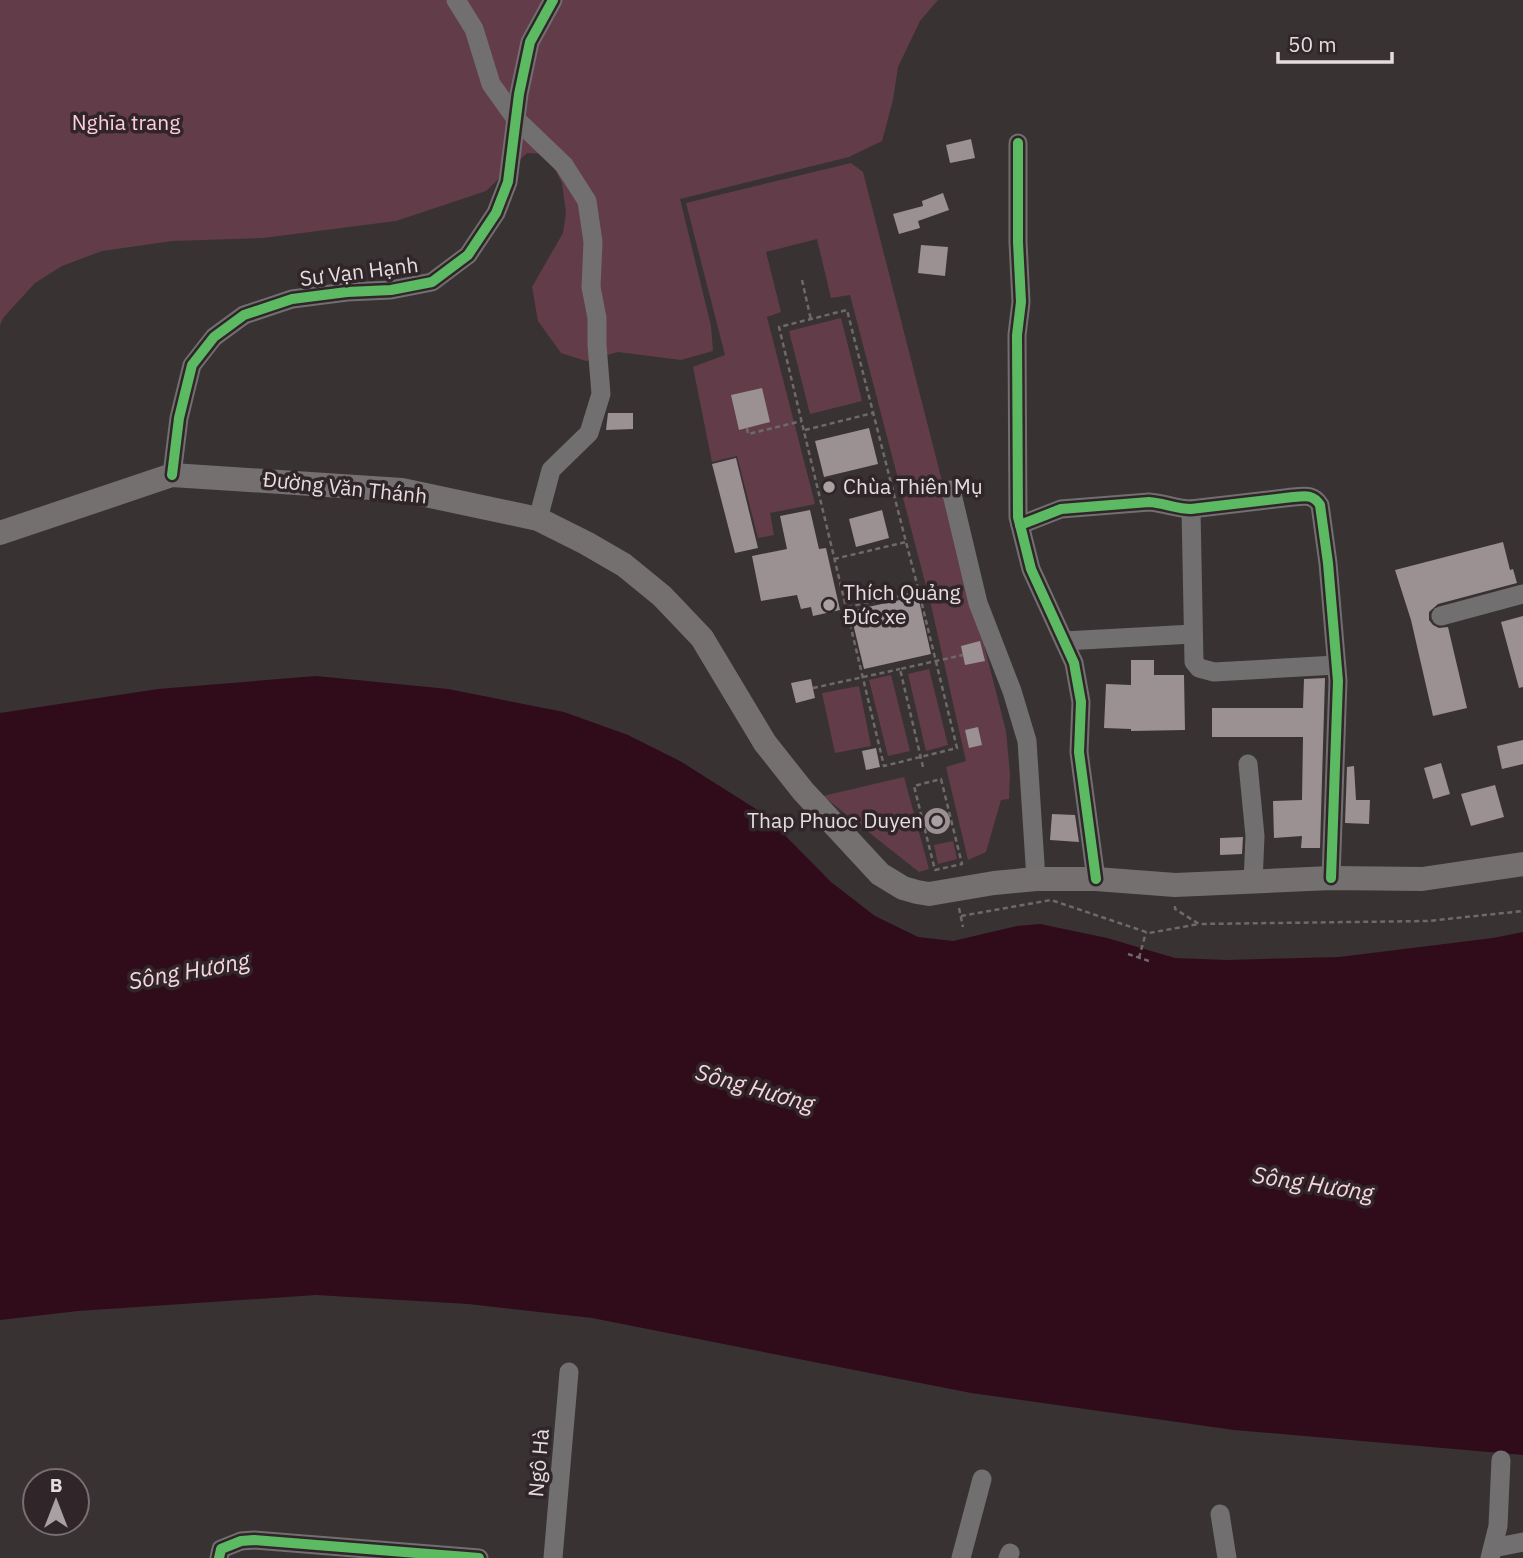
<svg xmlns="http://www.w3.org/2000/svg" width="1523" height="1558" font-family="'IBM Plex Sans',sans-serif">
<rect width="100%" height="100%" fill="#383233"/>
<g fill="#623d49">
<polygon points="0,0 938,0 920,21 898,67 893,100 882,141 849,157 680,199 711,326 713,351 681,360 618,352 586,361 561,353 538,321 532,287 563,233 566,213 562,183 547,154 527,153 486,191 396,221 263,238 172,241 102,251 62,266 35,283 3,318 0,325"/>
<polygon points="851,163 863,172 1006,731 1010,774 1009,799 1001,800 986,852 968,860 946,767 966,761 931,605 850,295 831,298 817,239 766,252 781,312 767,317 815,504 770,513 774,535 758,538 737,456 712,462 693,367 725,355 686,203"/>
<polygon points="841,318 862,401 810,414 789,331"/>
<polygon points="929,669 948,745 926,751 908,674"/>
<polygon points="891,675 910,751 888,756 869,680"/>
<polygon points="859,686 871,746 835,753 822,693"/>
<polygon points="904,777 929,869 919,872 823,796"/>
<polygon points="953,841 957,859 938,864 934,845"/>
</g>
<polygon fill="#300c1a" points="316,676 448,689 564,712 628,735 680,761 764,814 831,882 875,916 918,937 953,941 1017,926 1040,924 1107,938 1175,958 1227,960 1339,957 1493,938 1523,932 1523,1455 1234,1430 971,1393 592,1318 468,1304 316,1295 78,1311 0,1320 0,713 158,689"/>
<g fill="#9b9092">
<polygon points="971,139 975,158 950,163 946,145"/>
<polygon points="943,193 949,210 918,221 920,228 899,234 893,214 923,206 922,201"/>
<polygon points="921,245 948,247 945,276 918,273"/>
<polygon points="762,388 770,422 739,430 731,395"/>
<polygon points="608,413 633,413 633,429 606,430"/>
<polygon points="869,428 878,464 824,477 815,441"/>
<polygon points="736,458 758,548 735,553 712,464"/>
<polygon points="810,510 819,549 826,548 840,610 813,616 811,607 801,609 797,595 761,601 752,556 787,549 780,516"/>
<polygon points="882,510 889,538 856,547 849,519"/>
<polygon points="1503,542 1510,570 1513,569 1517,583 1438,604 1429,612 1429,620 1433,625 1439,628 1448,627 1467,708 1433,716 1411,620 1395,570"/>
<polygon points="918,596 931,654 864,669 850,611"/>
<polygon points="1523,616 1523,687 1519,688 1501,622"/>
<polygon points="980,641 985,661 965,665 961,646"/>
<polygon points="1131,660 1154,660 1154,675 1184,675 1185,730 1131,731 1131,729 1104,728 1106,684 1131,685"/>
<polygon points="1325,678 1320,848 1301,848 1302,836 1274,838 1273,801 1302,800 1303,737 1212,737 1212,708 1303,708 1304,679"/>
<polygon points="811,679 815,698 796,703 791,683"/>
<polygon points="978,727 982,745 969,748 965,730"/>
<polygon points="1523,740 1523,764 1502,769 1497,746"/>
<polygon points="876,748 880,767 866,770 862,751"/>
<polygon points="1441,763 1450,794 1433,799 1424,768"/>
<polygon points="1354,766 1356,800 1370,800 1369,824 1345,823 1347,767"/>
<polygon points="1495,785 1504,817 1471,826 1461,794"/>
<circle cx="937" cy="821" r="13"/>
<polygon points="1052,814 1075,815 1079,842 1050,840"/>
<polygon points="1243,837 1242,854 1220,855 1220,838"/>
</g>
<g fill="none" stroke-linecap="round" stroke-linejoin="round">
<g stroke="#6e6a6a" stroke-width="2.5" stroke-dasharray="5 3.5" stroke-linecap="butt">
<polyline points="802,280 811,320"/>
<polyline points="747,428 748,434 802,421"/>
<polyline points="805,430 873,413"/>
<polyline points="834,559 906,542 847,310 779,327 884,766 957,748 919,592"/>
<polyline points="847,607 919,592 906,542"/>
<polyline points="813,688 900,669"/>
<polyline points="923,767 900,669 963,655"/>
<polygon points="941,779 962,864 935,870 914,786"/>
<polyline points="1175,906 1175,909 1199,924 1428,921 1523,911"/>
<polyline points="959,908 963,927"/>
<polyline points="961,916 1051,900 1149,933 1199,924"/>
<polyline points="1128,954 1152,962"/>
<polyline points="1139,958 1146,932"/>
</g>
<g stroke="#726f70" stroke-width="19">
<polyline points="456,0 474,29 491,84 516,119 564,165 587,201 593,242 591,287 597,318 597,345 601,394 589,433 551,470 538,519"/>
<polyline points="1018,143 1018,242 1021,302 1017,335 1018,517 1031,569 1074,663 1081,702 1079,752 1096,879"/>
<polyline points="172,475 179,418 192,365 214,337 244,315 292,299 347,292 391,290 432,282 468,255 496,213 508,182 519,94 530,42 553,0"/>
<polyline points="951,490 978,603 1012,691 1027,741 1036,879"/>
<polyline points="1191,509 1194,662 1199,668 1214,672 1336,665"/>
<path d="M 1020,525 L 1061,509 L 1149,502 C 1164,503 1177,509 1191,509 L 1293,497 C 1305,496 1313,494 1320,505 L 1328,563 L 1338,681 L 1331,878"/>
<polyline points="1441,616 1523,594"/>
<polyline points="1064,641 1193,634"/>
<polyline points="1248,764 1255,836 1253,883"/>
<polyline points="1220,1514 1227,1558"/>
<polyline points="1493,1548 1523,1542"/>
<polyline points="219,1558 221,1549 241,1541 254,1540 479,1558"/>
<polyline points="553,1558 569,1372"/>
<polyline points="961,1558 982,1479"/>
<polyline points="1008,1558 1010,1553"/>
<polyline points="1490,1558 1498,1526 1501,1460"/>
</g>
<polyline stroke="#747070" stroke-width="24" points="0,533 172,475 402,490 538,519 586,543 624,565 662,596 702,638 765,743 803,791 880,874 903,888 917,892 929,894 994,883 1036,879 1096,879 1175,885 1331,878 1422,879 1523,864"/>
<g stroke="#302528" stroke-width="15">
<g id="cycleway">
<polyline points="1018,143 1018,242 1021,302 1017,335 1018,517 1031,569 1074,663 1081,702 1079,752 1096,879"/>
<polyline points="172,475 179,418 192,365 214,337 244,315 292,299 347,292 391,290 432,282 468,255 496,213 508,182 519,94 530,42 553,0"/>
<path d="M 1020,525 L 1061,509 L 1149,502 C 1164,503 1177,509 1191,509 L 1293,497 C 1305,496 1313,494 1320,505 L 1328,563 L 1338,681 L 1331,878"/>
<polyline points="219,1558 221,1549 241,1541 254,1540 479,1558"/>
</g>
</g>
<use href="#cycleway" stroke="#5cba63" stroke-width="10"/>
</g>
<g fill="#a8a0a2" stroke="#302528" stroke-width="2.5">
<circle cx="829" cy="487" r="7"/>
<circle cx="829" cy="605" r="7"/>
<circle cx="937" cy="821" r="7"/>
</g>
<g text-anchor="middle" stroke-width="7" stroke-linejoin="round" paint-order="stroke">
<g font-size="21" fill="#fecddb" stroke="#302528">
<text x="126" y="130">Nghĩa trang</text>
</g>
<g font-size="21" fill="#e4dcde" stroke="#302528">
<text transform="translate(359 272) rotate(-7)" y="7">Sư Vạn Hạnh</text>
<text transform="translate(345 488) rotate(6)" y="7">Đường Văn Thánh</text>
<text transform="translate(539 1463) rotate(-85)" y="7">Ngô Hà</text>
</g>
<g font-size="21" fill="#e4dcde" stroke="#302528" text-anchor="start">
<text x="843" y="494">Chùa Thiên Mụ</text>
<text x="843" y="600">Thích Quảng<tspan x="843" dy="24">Đức xe</tspan></text>
<text x="923" y="828" text-anchor="end">Thap Phuoc Duyen</text>
</g>
<g font-size="23" font-style="italic" fill="#f7d6df" stroke="#302528">
<text transform="translate(189 971) rotate(-10)" y="8">Sông Hương</text>
<text transform="translate(755 1088) rotate(16)" y="8">Sông Hương</text>
<text transform="translate(1313 1184) rotate(9)" y="8">Sông Hương</text>
</g>
</g>
<g transform="translate(56 1502)"><circle r="33" fill="#302528" stroke="#786e71" stroke-width="2"/>
<path d="M0-5L12 26L0 18L-12 26Z" fill="#a8a0a2"/>
<text y="-10" font-size="19" font-weight="bold" text-anchor="middle" fill="#e4dcde">B</text>
</g>
<path d="M1278 52v10h114v-10" fill="none" stroke="#e4dcde" stroke-width="3.5"/>
<text x="1288" y="52" font-size="21" fill="#e4dcde" stroke="#302528" stroke-width="5" paint-order="stroke">50 m</text>
</svg>
